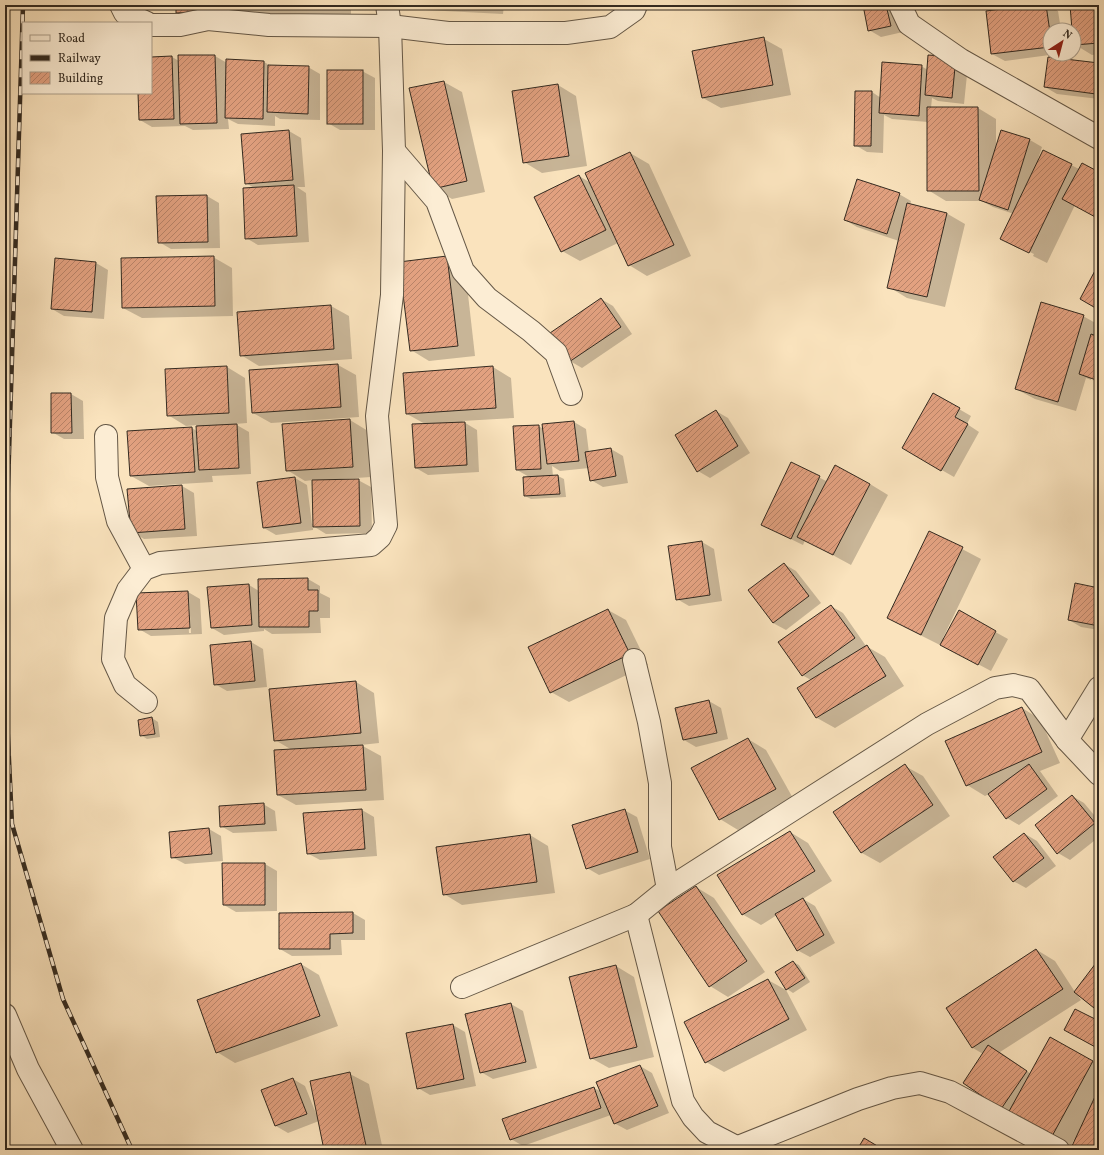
<svg xmlns="http://www.w3.org/2000/svg" width="1104" height="1155" font-family="Vollkorn,serif">
<defs>
<pattern id="building-hatch" width="6" height="6" patternUnits="userSpaceOnUse"><rect width="6" height="6" fill="#e2a180"/><path d="M-1 1l2-2M0 6l6-6M5 7l2-2" fill="none" stroke="#b88368"/></pattern>
</defs>
<rect width="100%" height="100%" fill="#fae3bd"/>
<filter id="stains"><feTurbulence type="fractalNoise" baseFrequency=".005" numOctaves="4"/><feColorMatrix values="0 0 0 0 .2 0 0 0 0 .09 0 0 0 0 .02 0 0 0 .5 -.17"/></filter>
<radialGradient id="worn" r=".72"><stop offset=".6" stop-color="#630" stop-opacity="0"/><stop offset="1" stop-color="#630" stop-opacity=".3"/></radialGradient>
<g fill="#0003" fill-rule="evenodd">
<polygon points="127,5 351,5 351,16 195,23 177,12 177,7 136,10"/>
<polygon points="416,5 504,5 503,14 425,10"/>
<polygon points="667,5 720,5 673,9"/>
<polygon points="864,5 897,5 903,32 881,37 869,30"/>
<polygon points="1038,5 1048,5 1058,11 1061,30 1050,30 1050,54 1057,54 1005,61 992,54"/>
<polygon points="1071,5 1099,5 1099,54 1092,55 1074,44 1074,30 1073,30"/>
<polygon points="764,39 782,49 791,95 721,108 703,98"/>
<polygon points="215,56 227,63 227,60 264,62 271,66 308,67 320,74 320,120 280,119 275,116 275,126 238,124 228,119 229,129 193,130 185,126 152,127 140,120 139,93 151,93 151,58 172,57 179,61"/>
<polygon points="1049,58 1099,64 1099,95 1092,91 1091,92 1099,97 1099,99 1057,94 1045,87"/>
<polygon points="968,65 964,104 938,101 932,98 931,108 978,108 996,119 996,148 1002,131 1030,140 1042,147 1038,159 1071,165 1079,169 1099,174 1099,218 1075,205 1047,263 1033,256 1034,254 1019,247 1019,249 1002,239 1014,214 993,207 982,201 946,201 928,190 928,122 892,119 884,115 883,153 867,152 855,145 872,92 881,98 921,66 928,70"/>
<polygon points="362,71 375,78 375,130 340,130 328,123"/>
<polygon points="444,82 462,92 485,192 452,199 434,188"/>
<polygon points="558,85 576,96 587,166 542,173 524,162"/>
<polygon points="289,131 301,138 305,187 297,187 306,193 309,242 258,245 246,238 254,188 246,183"/>
<polygon points="630,153 649,164 691,256 647,276 629,265 618,243 580,261 562,251 579,176 591,183"/>
<polygon points="899,194 911,201 910,205 946,213 965,224 945,307 907,298 889,287 899,241 857,227 845,220"/>
<polygon points="207,196 219,203 220,248 171,249 159,242"/>
<polygon points="213,257 232,268 233,316 142,318 123,308"/>
<polygon points="447,257 465,268 475,356 429,361 411,350"/>
<polygon points="96,263 108,270 104,319 64,316 52,309"/>
<polygon points="601,299 613,306 632,334 582,368 570,361"/>
<polygon points="331,306 349,316 352,359 259,366 241,355"/>
<polygon points="1083,316 1099,325 1099,380 1091,377 1091,380 1099,382 1099,383 1086,378 1076,411 1035,399 1016,389"/>
<polygon points="338,365 356,375 359,417 271,423 253,413"/>
<polygon points="227,367 245,378 247,423 235,424 249,432 251,474 212,476 213,482 149,486 131,476 192,428 198,432 197,425 186,426 168,415"/>
<polygon points="493,367 511,378 514,418 462,421 477,430 479,472 428,475 416,468 427,425 407,414"/>
<polygon points="52,394 71,394 83,401 84,439 64,439 52,432"/>
<polygon points="933,394 971,416 967,424 979,432 954,477 903,448"/>
<polygon points="716,411 728,418 750,453 710,478 698,471"/>
<polygon points="350,420 368,431 371,477 341,479 341,480 358,480 371,487 372,533 326,534 313,526 313,530 276,535 264,528 295,478 307,485 312,524 314,523 313,480 305,481 287,470"/>
<polygon points="574,422 586,429 589,453 611,449 623,456 628,483 603,487 591,480 589,468 560,471 552,466 553,476 558,476 564,479 566,497 531,499 525,496 531,478 517,470 538,426 544,429"/>
<polygon points="791,463 828,482 870,484 888,495 851,565 805,540 803,545 762,525"/>
<polygon points="182,486 194,493 197,536 144,539 132,532"/>
<polygon points="930,532 981,559 943,638 945,638 959,612 1008,639 991,671 940,644 940,645 906,628 888,618"/>
<polygon points="702,542 714,549 722,601 689,606 677,599"/>
<polygon points="784,564 796,571 821,603 786,630 773,623"/>
<polygon points="308,579 320,586 320,593 330,598 330,618 320,618 321,633 272,634 264,629 264,631 224,635 212,628 249,585 259,591"/>
<polygon points="1099,589 1099,630 1081,627 1069,620"/>
<path d="M 188,592 L 200,599 L 202,634 L 151,636 L 139,629 ZM 187,598 L 189,598 L 191,633 L 189,633 Z"/>
<polygon points="831,606 843,613 866,646 885,657 904,686 835,728 817,718 799,688 811,680 802,675"/>
<polygon points="608,610 626,620 648,665 569,702 551,692"/>
<polygon points="251,642 263,649 267,687 227,691 215,684"/>
<polygon points="356,682 374,693 379,743 361,745 381,756 384,800 296,805 278,795 292,750 275,740"/>
<polygon points="709,701 721,708 728,739 696,747 684,740"/>
<polygon points="1022,708 1040,719 1060,763 1040,771 1058,796 1019,825 1007,818 989,794 985,796 967,785"/>
<polygon points="152,718 158,722 160,737 147,739 141,735 139,721"/>
<polygon points="748,739 766,750 794,800 738,830 720,819"/>
<polygon points="905,766 923,776 950,816 880,863 862,853 835,813"/>
<polygon points="1072,796 1084,803 1099,821 1099,837 1070,860 1058,853"/>
<polygon points="263,804 275,811 277,831 233,833 221,826"/>
<polygon points="362,810 374,817 377,856 320,860 307,853"/>
<polygon points="624,810 637,817 650,859 599,875 587,868"/>
<polygon points="209,829 221,836 223,861 185,864 172,857 170,832"/>
<polygon points="790,832 808,843 832,881 803,899 815,906 835,943 810,957 797,950 777,915 761,925 742,914"/>
<polygon points="1025,834 1037,841 1056,866 1026,888 1013,881"/>
<polygon points="530,835 548,846 555,893 462,905 444,894"/>
<polygon points="265,864 277,871 277,911 236,912 224,905"/>
<polygon points="696,887 714,898 765,972 728,997 710,986"/>
<polygon points="353,913 365,920 365,940 341,940 342,955 292,956 280,949"/>
<polygon points="1037,950 1055,961 1075,992 1099,961 1099,1011 1077,994 1081,1000 1000,1052 1031,1074 1050,1038 1099,1065 1099,1150 1081,1150 1074,1140 1070,1148 1027,1125 1002,1108 983,1054 973,1048 947,1008"/>
<polygon points="793,962 799,965 810,982 793,993 787,989"/>
<polygon points="301,964 319,975 338,1026 235,1063 217,1052"/>
<polygon points="616,966 634,977 654,1057 609,1068 591,1058"/>
<polygon points="768,980 786,990 807,1030 724,1072 706,1062"/>
<polygon points="511,1004 523,1011 537,1068 493,1079 481,1072"/>
<polygon points="453,1025 465,1032 476,1086 430,1095 418,1088"/>
<polygon points="640,1066 652,1073 669,1113 627,1130 614,1123 611,1115 523,1146 511,1139 594,1088 602,1092"/>
<polygon points="350,1074 369,1084 383,1150 325,1150 319,1121 288,1133 276,1126 262,1091 293,1079 305,1086 317,1116"/>
</g>
<g fill="url(#building-hatch)" stroke="#332a20">
<polygon points="176,5 232,5 233,10 176,13"/>
<polygon points="239,5 333,5 333,6 239,8"/>
<polygon points="863,5 886,5 891,26 868,31"/>
<polygon points="1030,5 1046,5 1050,32 1050,47 991,54 986,11"/>
<polygon points="1070,5 1099,5 1099,43 1074,45 1074,30 1072,30"/>
<polygon points="764,37 773,85 702,98 692,51"/>
<polygon points="178,55 215,55 217,123 180,124"/>
<polygon points="928,55 956,57 952,98 925,95"/>
<polygon points="172,56 174,119 139,120 138,93 151,93 151,57"/>
<polygon points="1048,57 1099,63 1096,94 1044,87"/>
<polygon points="226,59 264,61 263,119 225,118"/>
<polygon points="882,62 922,65 919,116 879,113"/>
<polygon points="268,65 309,66 308,114 267,112"/>
<rect x="327" y="70" width="36" height="54"/>
<polygon points="444,81 467,181 433,189 409,88"/>
<polygon points="558,84 569,156 523,163 512,91"/>
<polygon points="855,91 872,91 871,146 854,146"/>
<polygon points="927,107 978,107 979,191 927,191"/>
<polygon points="289,130 293,180 245,184 241,134"/>
<polygon points="1001,130 1030,139 1008,210 979,200"/>
<polygon points="1043,150 1072,164 1029,253 1000,239"/>
<polygon points="630,152 674,245 628,266 585,173"/>
<polygon points="1082,163 1099,172 1099,219 1062,199"/>
<polygon points="579,175 606,230 561,252 534,197"/>
<polygon points="857,179 900,193 887,234 844,220"/>
<polygon points="294,185 297,236 245,239 243,188"/>
<polygon points="207,195 208,242 158,243 156,196"/>
<polygon points="907,203 947,213 927,297 887,288"/>
<polygon points="214,256 215,306 122,308 121,258"/>
<polygon points="447,256 458,346 410,351 399,262"/>
<polygon points="55,258 96,262 92,312 51,309"/>
<polygon points="1099,263 1099,310 1080,299"/>
<polygon points="601,298 621,327 569,362 550,333"/>
<polygon points="1041,302 1084,315 1058,402 1015,389"/>
<polygon points="331,305 334,349 240,356 237,312"/>
<polygon points="1091,334 1099,337 1099,381 1079,374"/>
<polygon points="338,364 341,407 252,413 249,370"/>
<polygon points="227,366 229,413 167,416 165,369"/>
<polygon points="493,366 496,408 406,414 403,373"/>
<polygon points="51,393 71,393 72,433 51,433"/>
<polygon points="933,393 960,408 955,417 968,424 941,471 902,448"/>
<polygon points="716,410 738,446 697,472 675,435"/>
<polygon points="350,419 353,467 286,471 282,424"/>
<polygon points="574,421 579,461 547,464 542,424"/>
<polygon points="465,422 467,465 415,468 412,424"/>
<polygon points="237,424 239,468 199,470 196,426"/>
<polygon points="539,425 541,469 516,470 513,426"/>
<polygon points="192,427 195,472 130,476 127,431"/>
<polygon points="611,448 616,476 590,481 585,452"/>
<polygon points="791,462 820,476 791,539 761,525"/>
<polygon points="835,465 870,484 833,555 797,537"/>
<polygon points="558,475 560,494 524,496 523,477"/>
<polygon points="295,477 301,523 263,528 257,482"/>
<polygon points="359,479 360,526 313,527 312,480"/>
<polygon points="182,485 185,529 131,533 127,489"/>
<polygon points="929,531 963,547 921,635 887,618"/>
<polygon points="702,541 710,595 676,600 668,546"/>
<polygon points="784,563 809,596 773,623 748,590"/>
<polygon points="308,578 308,590 318,590 318,611 309,611 309,627 259,627 258,579"/>
<polygon points="1075,583 1099,588 1099,626 1068,620"/>
<polygon points="249,584 252,625 211,628 207,587"/>
<polygon points="188,591 190,628 138,630 136,593"/>
<polygon points="831,605 855,638 802,676 778,642"/>
<polygon points="608,609 630,654 550,693 528,647"/>
<polygon points="959,610 996,631 978,665 940,645"/>
<polygon points="251,641 255,681 214,685 210,645"/>
<polygon points="867,645 886,676 816,718 797,688"/>
<polygon points="356,681 361,733 274,741 269,689"/>
<polygon points="709,700 717,733 683,740 675,708"/>
<polygon points="1022,707 1042,752 966,786 945,741"/>
<polygon points="152,717 155,734 140,736 138,720"/>
<polygon points="748,738 776,789 719,820 691,768"/>
<polygon points="363,745 366,790 277,795 274,750"/>
<polygon points="905,764 933,805 861,853 833,812"/>
<polygon points="1029,764 1047,789 1006,819 988,794"/>
<polygon points="1072,795 1095,823 1057,854 1035,825"/>
<polygon points="264,803 265,824 220,827 219,806"/>
<polygon points="362,809 365,849 307,854 303,813"/>
<polygon points="625,809 638,852 586,869 572,825"/>
<polygon points="209,828 212,854 171,858 169,832"/>
<polygon points="790,831 815,871 742,915 717,875"/>
<polygon points="1024,833 1044,858 1013,882 993,857"/>
<polygon points="530,834 537,882 443,895 436,847"/>
<polygon points="222,863 265,863 265,905 223,905"/>
<polygon points="696,886 747,961 709,987 658,911"/>
<polygon points="803,898 824,935 797,951 775,914"/>
<polygon points="353,912 353,933 330,934 330,949 279,949 279,913"/>
<polygon points="1036,949 1063,989 972,1048 946,1008"/>
<polygon points="1099,959 1099,1012 1074,992"/>
<polygon points="793,961 805,978 786,990 775,972"/>
<polygon points="301,963 320,1016 216,1053 197,1000"/>
<polygon points="616,965 637,1047 590,1059 569,977"/>
<polygon points="768,979 789,1019 705,1063 684,1022"/>
<polygon points="511,1003 526,1062 480,1073 465,1014"/>
<polygon points="1075,1009 1099,1021 1099,1049 1064,1030"/>
<polygon points="453,1024 464,1079 417,1089 406,1033"/>
<polygon points="1050,1037 1093,1061 1051,1138 1007,1115"/>
<polygon points="988,1045 1027,1071 1001,1109 963,1083"/>
<polygon points="640,1065 658,1106 614,1124 596,1082"/>
<polygon points="350,1072 367,1150 324,1150 310,1081"/>
<polygon points="293,1078 307,1114 275,1126 261,1090"/>
<polygon points="594,1087 601,1108 510,1140 502,1119"/>
<polygon points="1099,1088 1099,1150 1081,1150 1072,1146"/>
<polygon points="864,1138 884,1150 857,1150"/>
</g>
<g fill="none" stroke-linecap="round" stroke-linejoin="round">
<g stroke="#655847" stroke-width="24">
<g id="street">
<polyline points="121,5 125,13 147,23"/>
<polyline points="900,5 909,24 961,60 1099,138"/>
<polyline points="151,25 180,25 208,19 269,25 390,26 448,33 566,33 610,27 634,10 636,5"/>
<polyline points="394,151 437,201 463,271 487,298 531,331 556,353 571,394"/>
<polyline points="106,436 107,477 118,521 144,569"/>
<polyline points="634,660 649,722 660,783 660,847 668,889"/>
<polyline points="146,702 125,685 113,659 116,618 128,590 144,569 160,563 371,545 380,537 386,525 377,416 392,295 394,151 390,26 387,5"/>
<polyline points="1067,740 1099,688"/>
<polyline points="636,915 683,1101 693,1117 707,1132 736,1147"/>
<polyline points="462,987 636,915 668,889 927,724 995,688 1013,685 1029,689 1067,740 1099,774"/>
<polyline points="5,1015 28,1069 72,1150"/>
<polyline points="731,1150 858,1099 892,1088 920,1083 950,1092 1058,1150"/>
</g>
</g>
<use href="#street" stroke="#fcedd4" stroke-width="22"/>
<g stroke="#332a20" stroke-width="4.5">
<g id="rail">
<polyline points="5,581 23,5"/>
<polyline points="5,675 12,824 63,999 132,1150"/>
</g>
</g>
<use href="#rail" stroke="#fcedd4" stroke-width="3" stroke-dasharray="9" stroke-linecap="butt"/>
</g>
<rect width="1104" height="1155" fill="none" stroke="#fae3bd" stroke-width="20"/>
<rect x="6" y="6" width="1092" height="1143" fill="none" stroke="#332a20" stroke-width="2"/>
<rect x="10" y="10" width="1084" height="1135" fill="none" stroke="#332a20"/>
<rect x="22" y="22" width="130" height="72" fill="#fcedd4" stroke="#ac9f8c"/>
<rect x="30" y="35" width="20" height="6" fill="#fcedd4" stroke="#ac9f8c"/>
<text x="58" y="42" font-size="12" fill="#332a20">Road</text>
<rect x="30" y="55" width="20" height="6" fill="#332a20" stroke="#ac9f8c"/>
<text x="58" y="62" font-size="12" fill="#332a20">Railway</text>
<rect x="30" y="72" width="20" height="12" fill="url(#building-hatch)" stroke="#ac9f8c"/>
<text x="58" y="82" font-size="12" fill="#332a20">Building</text>
<g transform="translate(1062 42) rotate(36)"><circle r="19" fill="#fcedd4" stroke="#ac9f8c"/>
<path d="M0-3L7 15L0 10L-7 15Z" fill="#8f2418"/>
<text y="-6" font-size="11" font-weight="bold" text-anchor="middle" fill="#332a20">N</text>
</g>
<rect width="100%" height="100%" filter="url(#stains)"/>
<rect width="100%" height="100%" fill="url(#worn)"/>
</svg>
